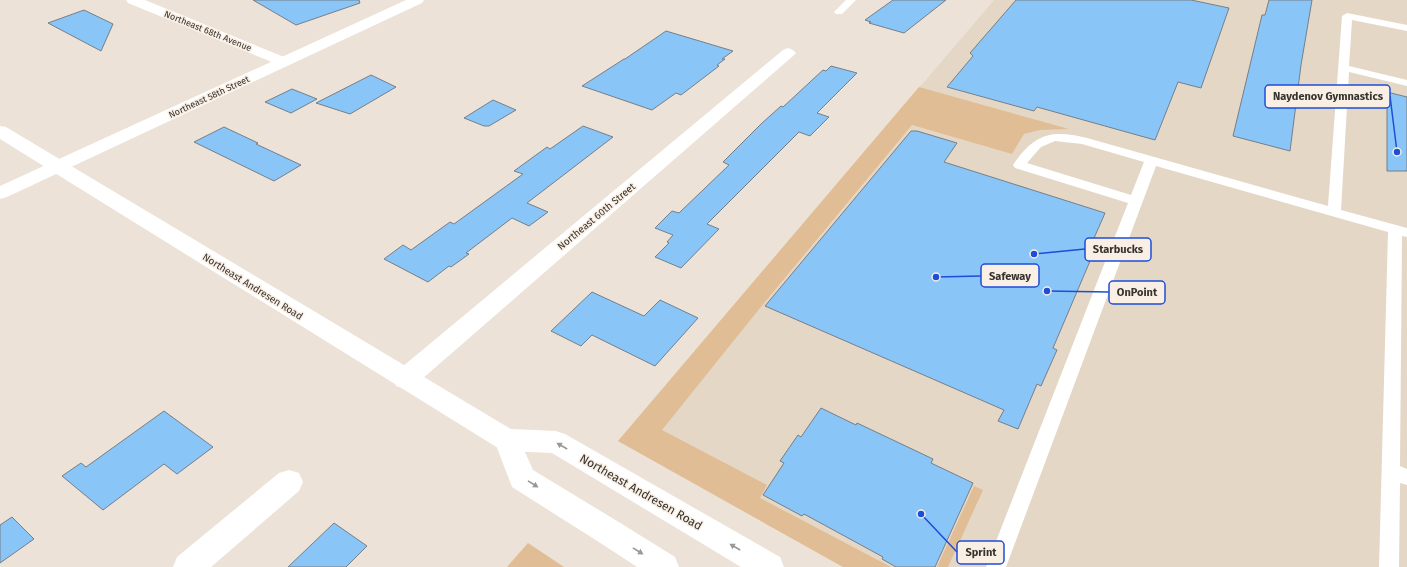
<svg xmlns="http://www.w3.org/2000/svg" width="1407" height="567" font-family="'Fira Sans',sans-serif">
<rect width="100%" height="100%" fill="#ece2d7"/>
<polygon fill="#e5d7c6" points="994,0 1407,0 1407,567 843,567 618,441"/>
<g fill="#e1bd95">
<polygon points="919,87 1069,129 1040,130 1024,134 1012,154 912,125 760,308 662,430 767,485 760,498 891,567 843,567 618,441"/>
<polygon points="974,486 983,490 948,567 937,567"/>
<polygon points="528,543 564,567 507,567"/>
</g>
<g fill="#8ac5f7" stroke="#757f89">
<polygon points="253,0 359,0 360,3 296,25"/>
<polygon points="893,0 946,0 904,33 869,23 871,22 865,20"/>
<polygon points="1016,0 1191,0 1229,8 1201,88 1178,82 1155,140 1037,107 1034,111 947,87 973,56 970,53"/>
<polygon points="1269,0 1312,0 1301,65 1290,151 1233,136 1262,15 1265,15"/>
<polygon points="84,10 113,24 101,51 48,23"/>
<polygon points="666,31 733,51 722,59 725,59 717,65 719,66 681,95 676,93 652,110 582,86 624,59 625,59"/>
<polygon points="831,66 857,73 817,113 829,117 810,136 799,132 707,224 719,229 681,268 655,257 669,243 667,242 673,235 655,228 672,211 679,213 729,165 723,162 761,124 781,106 783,107 823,70 826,71"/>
<polygon points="371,75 396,87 350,114 316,103"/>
<polygon points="292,89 317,99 291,113 265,102"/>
<polygon points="1387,92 1407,97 1407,171 1387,171"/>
<polygon points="493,100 516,110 489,126 484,126 464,118"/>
<polygon points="583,126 613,137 527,203 548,212 529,226 512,218 466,253 469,254 451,267 449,266 428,282 384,259 403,245 411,250 450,222 454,224 523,174 514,171 547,147 550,149"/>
<polygon points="224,127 258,143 256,144 301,165 274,181 194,142"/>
<polygon points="911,131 917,131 957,143 944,162 1105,213 1091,245 1096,247 1053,348 1057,350 1041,386 1037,384 1018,429 998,421 1004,410 765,306"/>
<polygon points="592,292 644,316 660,300 698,318 655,366 592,335 581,346 551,331"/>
<polygon points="821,408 856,425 857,423 933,459 931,463 973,483 935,567 896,567 882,559 883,557 804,514 802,516 763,495 784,463 780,461 798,435 801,437"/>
<polygon points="164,411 213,447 177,474 164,464 103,510 62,476 81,463 86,467"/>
<polygon points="12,517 34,539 0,563 0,525"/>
<polygon points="334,523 367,546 346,567 288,567"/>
</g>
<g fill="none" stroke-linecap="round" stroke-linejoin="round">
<g fill="#fff" fill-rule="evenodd">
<polygon points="846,0 856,0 842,14 836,14 834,12"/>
<path d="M 1347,13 L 1407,25 L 1407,31 L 1352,20 L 1349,66 L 1407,80 L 1407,86 L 1349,72 L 1341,210 L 1407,228 L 1407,237 L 1402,236 L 1400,466 L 1407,469 L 1407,485 L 1400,483 L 1399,567 L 1379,567 L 1388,232 L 1156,166 L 1006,567 L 986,567 L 1128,203 L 1015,168 L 1013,165 C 1034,134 1051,129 1087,138 L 1328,206 L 1342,16 ZM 1055,141 L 1082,144 L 1144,162 L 1131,195 L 1027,163 L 1041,147 Z"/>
</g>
<g fill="#fff" fill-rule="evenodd">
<polygon points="126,0 145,0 289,59 292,62 289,65 284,67 279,65 128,3"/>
<polygon points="788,48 793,50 796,53 793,56 414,386 405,389 396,386 393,379 396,372 783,50"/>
<polygon points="289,470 299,473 303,482 299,491 211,567 173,567 177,557 279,473"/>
</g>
<polygon fill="#fff" fill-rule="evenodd" points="406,0 424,0 422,3 7,197 0,199 0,186"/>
<polygon fill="#fff" fill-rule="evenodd" points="507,429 516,432 533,470 622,524 627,534 622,544 612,548 602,544 512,487 494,440 498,432"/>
<g fill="#fff" fill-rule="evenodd">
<polygon points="0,126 6,127 511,429 556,431 565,434 780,557 784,567 741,567 552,453 507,451 498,448 0,139"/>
<polygon points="612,520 622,524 675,557 679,567 637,567 602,544 597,534 602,524"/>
</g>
</g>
<defs><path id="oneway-solid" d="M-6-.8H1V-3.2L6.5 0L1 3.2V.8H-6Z"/></defs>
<g fill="#9a9896">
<use href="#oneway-solid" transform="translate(562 446) rotate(-150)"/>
<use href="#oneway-solid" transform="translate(533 484) rotate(32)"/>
<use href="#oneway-solid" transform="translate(735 547) rotate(-150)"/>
<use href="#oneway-solid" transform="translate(638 551) rotate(32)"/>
</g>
<g text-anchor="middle" stroke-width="3" stroke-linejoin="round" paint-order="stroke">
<g font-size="9" fill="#36322e" stroke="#f9efe4">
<text transform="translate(208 31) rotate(22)" y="3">Northeast 68th Avenue</text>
<text transform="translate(209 97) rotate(-25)" y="3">Northeast 58th Street</text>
</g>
<g font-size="10" fill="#36322e" stroke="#f9efe4">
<text transform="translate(596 216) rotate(-40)" y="4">Northeast 60th Street</text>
<text transform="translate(253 286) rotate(32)" y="4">Northeast Andresen Road</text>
</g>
<g font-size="12" fill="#36322e" stroke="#f9efe4">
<text transform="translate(641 492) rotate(30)" y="4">Northeast Andresen Road</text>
</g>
</g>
<path fill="none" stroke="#1d4ed8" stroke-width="1.5" d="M1397 152L1390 96M1034 254L1085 249M936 277L981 276M1047 291L1109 292M921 514L957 552"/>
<g fill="#1d4ed8" stroke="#f9efe4" stroke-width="1.5">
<circle cx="1397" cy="152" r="4"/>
<circle cx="1034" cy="254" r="4"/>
<circle cx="936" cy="277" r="4"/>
<circle cx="1047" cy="291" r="4"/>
<circle cx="921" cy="514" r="4"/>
</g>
<g fill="#f9efe4" stroke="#1d4ed8" stroke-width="1.5">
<rect x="1265" y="85" width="125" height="23" rx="4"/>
<rect x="1085" y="238" width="66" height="23" rx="4"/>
<rect x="981" y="264" width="58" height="23" rx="4"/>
<rect x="1109" y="281" width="56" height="23" rx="4"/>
<rect x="957" y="541" width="47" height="23" rx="4"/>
</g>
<g font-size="11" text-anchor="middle" font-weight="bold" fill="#36322e">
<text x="1328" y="100">Naydenov Gymnastics</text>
<text x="1118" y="253">Starbucks</text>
<text x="1010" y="280">Safeway</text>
<text x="1137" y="296">OnPoint</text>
<text x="981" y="556">Sprint</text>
</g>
</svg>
